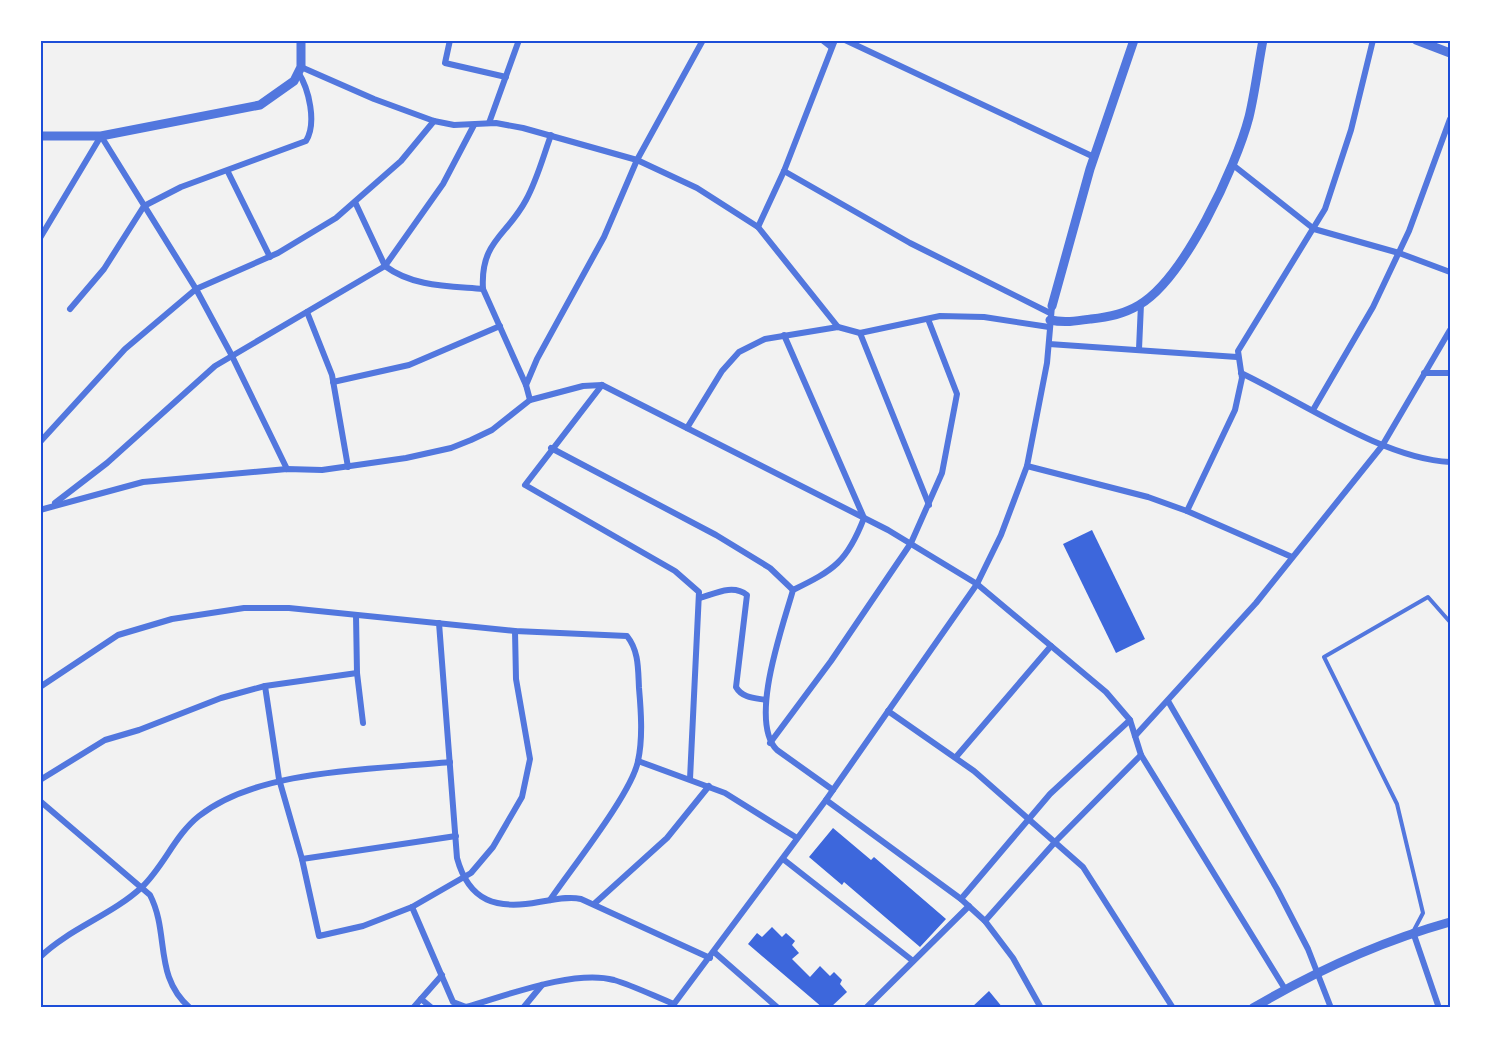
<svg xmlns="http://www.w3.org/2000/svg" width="1491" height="1048" font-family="Lora,serif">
<rect width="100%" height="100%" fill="#f2f2f2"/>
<g fill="#3d67dc">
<polygon points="1092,530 1145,639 1116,653 1063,544"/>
<polygon points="833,828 871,860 874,857 946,919 920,947 844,882 842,885 809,857"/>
<polygon points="772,927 782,937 786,933 795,941 792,945 799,953 792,959 810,977 820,966 830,976 834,972 842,980 840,984 847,992 830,1008 823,1008 748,944 757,933 762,937"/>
<polygon points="989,991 1003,1008 971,1008"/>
</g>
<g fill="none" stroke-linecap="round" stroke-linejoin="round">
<polyline stroke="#5277de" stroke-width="4" points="1413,932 1423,913 1397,804 1324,657 1428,597 1450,622"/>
<g stroke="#5277de" stroke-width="6">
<polyline points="450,40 445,63 506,77"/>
<polyline points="822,40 831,47"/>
<polyline points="845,40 1094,157"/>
<polyline points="301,67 374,99 434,121 454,125 496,123 523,128 637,160 697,188 758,227 838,327"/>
<polyline points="489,123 519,40"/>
<polyline points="1233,165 1314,229 1399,253 1450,272"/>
<polyline points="784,171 910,243 1050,313"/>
<polyline points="228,172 270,257"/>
<path d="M 355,202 L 385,266 C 413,287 449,286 483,289"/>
<polyline points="758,227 784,171 835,40"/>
<polyline points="40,238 101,136 196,289 231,354 287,469"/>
<path d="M 70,309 L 104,269 L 144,206 L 181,187 L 306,141 C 317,123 309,89 298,72"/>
<polyline points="307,312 332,375 348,467"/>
<polyline points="860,333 929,505"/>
<path d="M 784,335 L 864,518 C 847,562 834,570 793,590 C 783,626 748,721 777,750 L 833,790"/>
<polyline points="1049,344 1237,357"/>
<polyline points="1139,349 1141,304"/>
<path d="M 1241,373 C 1302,402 1384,459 1450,462"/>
<polyline points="1424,373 1450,373"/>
<polyline points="333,382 409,365 500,326"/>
<polyline points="526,385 537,359 604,237 637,160 703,40"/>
<polyline points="602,385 525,485 675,571 699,592 690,779"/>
<path d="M 530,400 L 526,385 L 483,289 C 480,241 507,236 526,200 C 537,180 543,157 551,135"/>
<polyline points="1313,410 1373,307 1409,231 1450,119"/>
<polyline points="687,428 722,371 739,352 765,339 838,327 860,333 940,316 984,317 1049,327"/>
<polyline points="40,442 125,349 196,289 278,253 336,218 401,161 434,121"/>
<polyline points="551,448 716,535 770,568 793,590"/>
<polyline points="1027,466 1148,497 1187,511 1292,557"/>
<polyline points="55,503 107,463 215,366 385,266 443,184 474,125"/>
<polyline points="40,510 143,482 287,469 322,470 406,458 451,448 471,440 492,430 530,400 583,386 602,385 888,530 977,584 1106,692 1130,720 1141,755 1285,989"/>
<polyline points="1187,511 1235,410 1242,378 1238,351 1325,209 1351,130 1373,40"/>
<path d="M 700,598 C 716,593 733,584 747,595 L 736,687 C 742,698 755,698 766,700"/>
<polyline points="356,615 357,673 363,723"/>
<path d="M 439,623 L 457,858 C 469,902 497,910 539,902 C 554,900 567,896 581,899 L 710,958"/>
<polyline points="265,686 279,779 302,859 319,936 363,926 412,907 471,873 493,847 522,797 530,759 516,679 515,631"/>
<path d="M 40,687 L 118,635 L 172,619 L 244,608 L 289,608 L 515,631 L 627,636 C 639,651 638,669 639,688 C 641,711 643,738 638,761 C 632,793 571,869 550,900"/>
<polyline points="1168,701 1277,889 1308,949 1331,1008"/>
<polyline points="888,711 974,771 1083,867 1173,1008"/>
<polyline points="1135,736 1256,603 1382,446 1450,330"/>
<polyline points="770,743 831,661 911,543 942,473 957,394 928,319"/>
<polyline points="956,757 1051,646"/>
<polyline points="638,761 725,793 797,838"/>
<polyline points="40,780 105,740 139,730 221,698 265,686 357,673"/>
<polyline points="826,800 961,899 985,921 1013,958 1041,1008"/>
<path d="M 40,801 L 150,895 C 170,934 153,976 190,1008"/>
<polyline points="302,859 456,836"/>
<polyline points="783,859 913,961"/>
<polyline points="961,899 1050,794 1130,720"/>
<polyline points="594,904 667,838 709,786"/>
<path d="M 412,907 L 453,1002 L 466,1007 C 505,996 574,969 614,980 C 634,986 654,996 674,1004"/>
<polyline points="985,921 1056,841 1141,755"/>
<polyline points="1413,932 1439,1008"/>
<polyline points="714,952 778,1008"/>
<path d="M 40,957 C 70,928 112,915 142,887 C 164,866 175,835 199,816 C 260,768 374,770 450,762"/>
<polyline points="421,999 432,1008"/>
<polyline points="413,1008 442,975"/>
<polyline points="523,1008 542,985"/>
<polyline points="671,1008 826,800 977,584 1001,535 1027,466 1047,363 1052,306"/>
<polyline points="866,1008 969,906"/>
</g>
<g stroke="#5277de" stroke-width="9">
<polyline points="1416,40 1450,53"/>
<polyline points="40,136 101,136 260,105 294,81 301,67 301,40"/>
<polyline points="1052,306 1090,169 1134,40"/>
<path d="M 1050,320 C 1064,323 1077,321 1091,319 C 1109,317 1124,314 1139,305 C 1184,279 1236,167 1249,117 C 1255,92 1258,66 1263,40"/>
<path d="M 1253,1008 C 1314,972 1382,941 1450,922"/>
</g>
</g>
<rect width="1491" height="1048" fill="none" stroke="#ffffff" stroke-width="84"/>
<rect x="42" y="42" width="1407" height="964" fill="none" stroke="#1d4ed8" stroke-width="2"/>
</svg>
